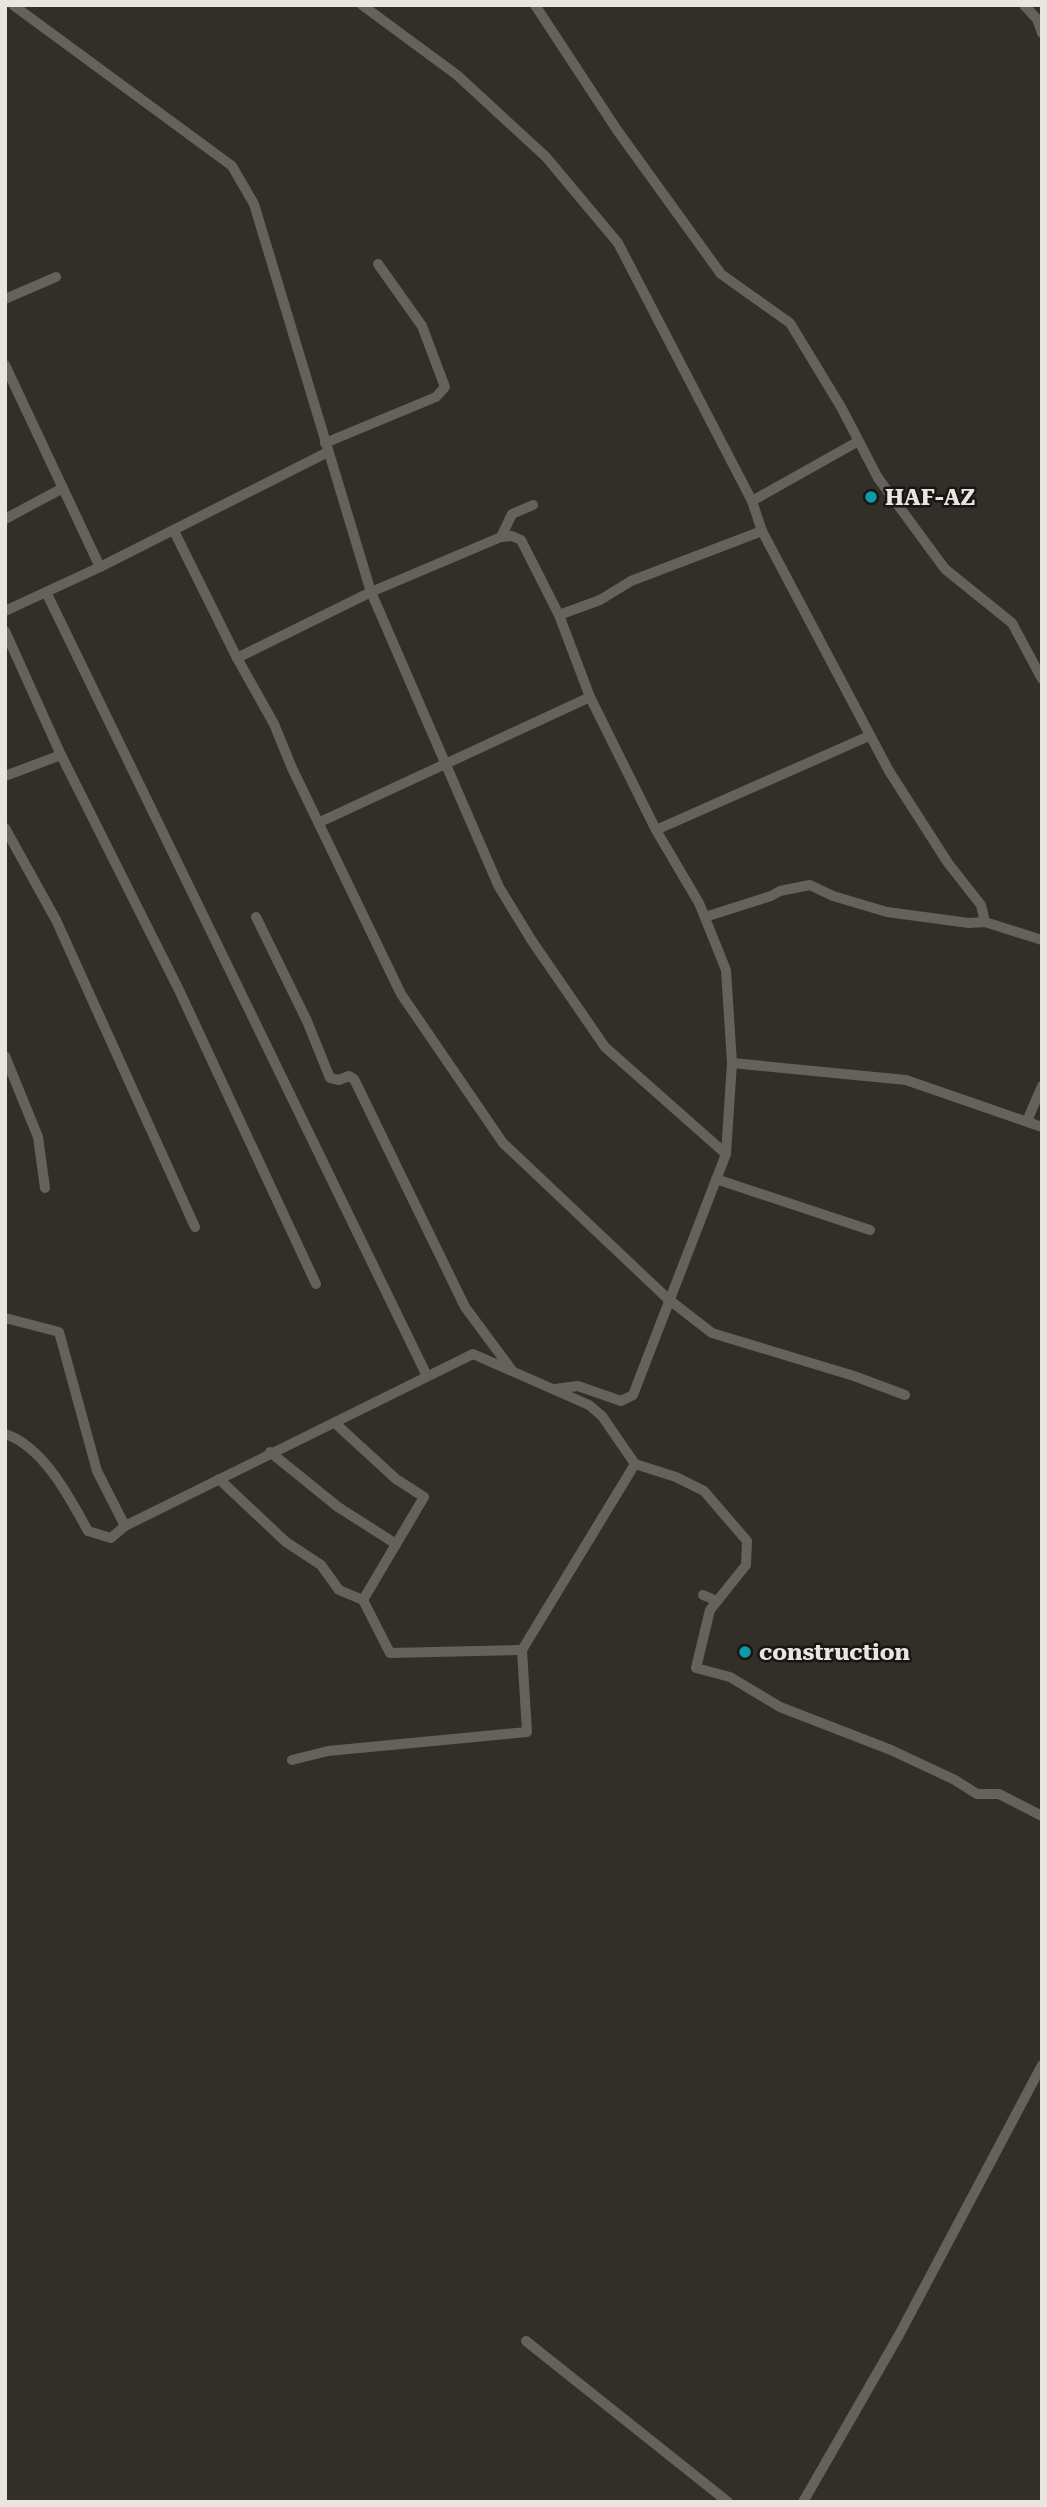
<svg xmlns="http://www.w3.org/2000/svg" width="1047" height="2507" font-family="'Roboto Serif',serif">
<rect width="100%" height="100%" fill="#322e28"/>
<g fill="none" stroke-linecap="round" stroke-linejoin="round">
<g stroke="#66625b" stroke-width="10">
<polyline points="13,5 232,166 254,204 371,592 499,887 532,941 605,1047 726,1154 633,1395 621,1401 578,1386 555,1389"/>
<polyline points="362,5 457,75 546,157 618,243 752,501 762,531 889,771 948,863 981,905 985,922"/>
<polyline points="535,5 617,130 721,274 790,323 841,407 878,478 945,569 1012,623 1042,679"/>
<polyline points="1024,5 1037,19 1042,33"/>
<polyline points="5,299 56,277"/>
<polyline points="5,365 100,567"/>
<polyline points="325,443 436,397 445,387 422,326 378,264"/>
<polyline points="752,501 857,442"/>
<polyline points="5,519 63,488"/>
<polyline points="174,531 237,658"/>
<polyline points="501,537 512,514 533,505"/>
<polyline points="46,592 427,1376"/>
<polyline points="5,611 100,567 328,452"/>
<polyline points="559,615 600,600 631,581 762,531"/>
<polyline points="5,631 61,755 179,990 316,1284"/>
<polyline points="5,776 61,755"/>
<polyline points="320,822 590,697"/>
<polyline points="5,828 56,920 195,1227"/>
<polyline points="656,830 869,736"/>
<polyline points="256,917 307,1021 330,1078 339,1080 349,1076 354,1079 465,1307 511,1369"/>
<polyline points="705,917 771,896 780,891 810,885 833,896 887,912 969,923 985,922 1042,940"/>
<polyline points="5,1056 38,1137 45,1188"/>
<polyline points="732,1063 906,1080 1042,1127"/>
<polyline points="1027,1121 1042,1086"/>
<polyline points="726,1154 732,1063 726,970 699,903 656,830 590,697 559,615 521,540 512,536 501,537 371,592 237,658 274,724 292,768 401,994 503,1143 668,1299 712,1333 854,1376 905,1395"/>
<polyline points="716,1179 870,1230"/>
<polyline points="5,1318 59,1332 97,1471 125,1526"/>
<path d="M 5,1434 C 43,1446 70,1498 88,1531 L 111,1538 L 125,1526 L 473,1354 L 589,1405 L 602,1416 L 635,1464 L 676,1477 L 704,1491 L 747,1541 L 746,1565 L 710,1610 L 696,1668 L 730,1677 L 780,1707 L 891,1750 L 955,1780 L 977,1794 L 999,1794 L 1042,1816"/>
<polyline points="270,1452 338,1507 396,1544"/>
<polyline points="219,1479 286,1542 321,1565 339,1590 363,1600 424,1497 396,1479 336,1424"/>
<polyline points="703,1595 717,1601"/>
<polyline points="363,1600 390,1653 522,1650"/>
<polyline points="292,1760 328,1751 527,1732 522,1650 635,1464"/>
<polyline points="526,2341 728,2502"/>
<polyline points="803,2502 899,2335 1042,2065"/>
</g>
</g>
<g fill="#0f9aa8" stroke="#181614" stroke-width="2.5">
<circle cx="871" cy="497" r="7"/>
<circle cx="745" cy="1652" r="7"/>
</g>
<g text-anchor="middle" stroke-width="5" stroke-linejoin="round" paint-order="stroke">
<g font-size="23" font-weight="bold" fill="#e9e6e2" stroke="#181614" text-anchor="start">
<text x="885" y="505">HAF-AZ</text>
<text x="759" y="1660">construction</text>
</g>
</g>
<rect width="1047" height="2507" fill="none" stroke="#e9e6e2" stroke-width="14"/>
</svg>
